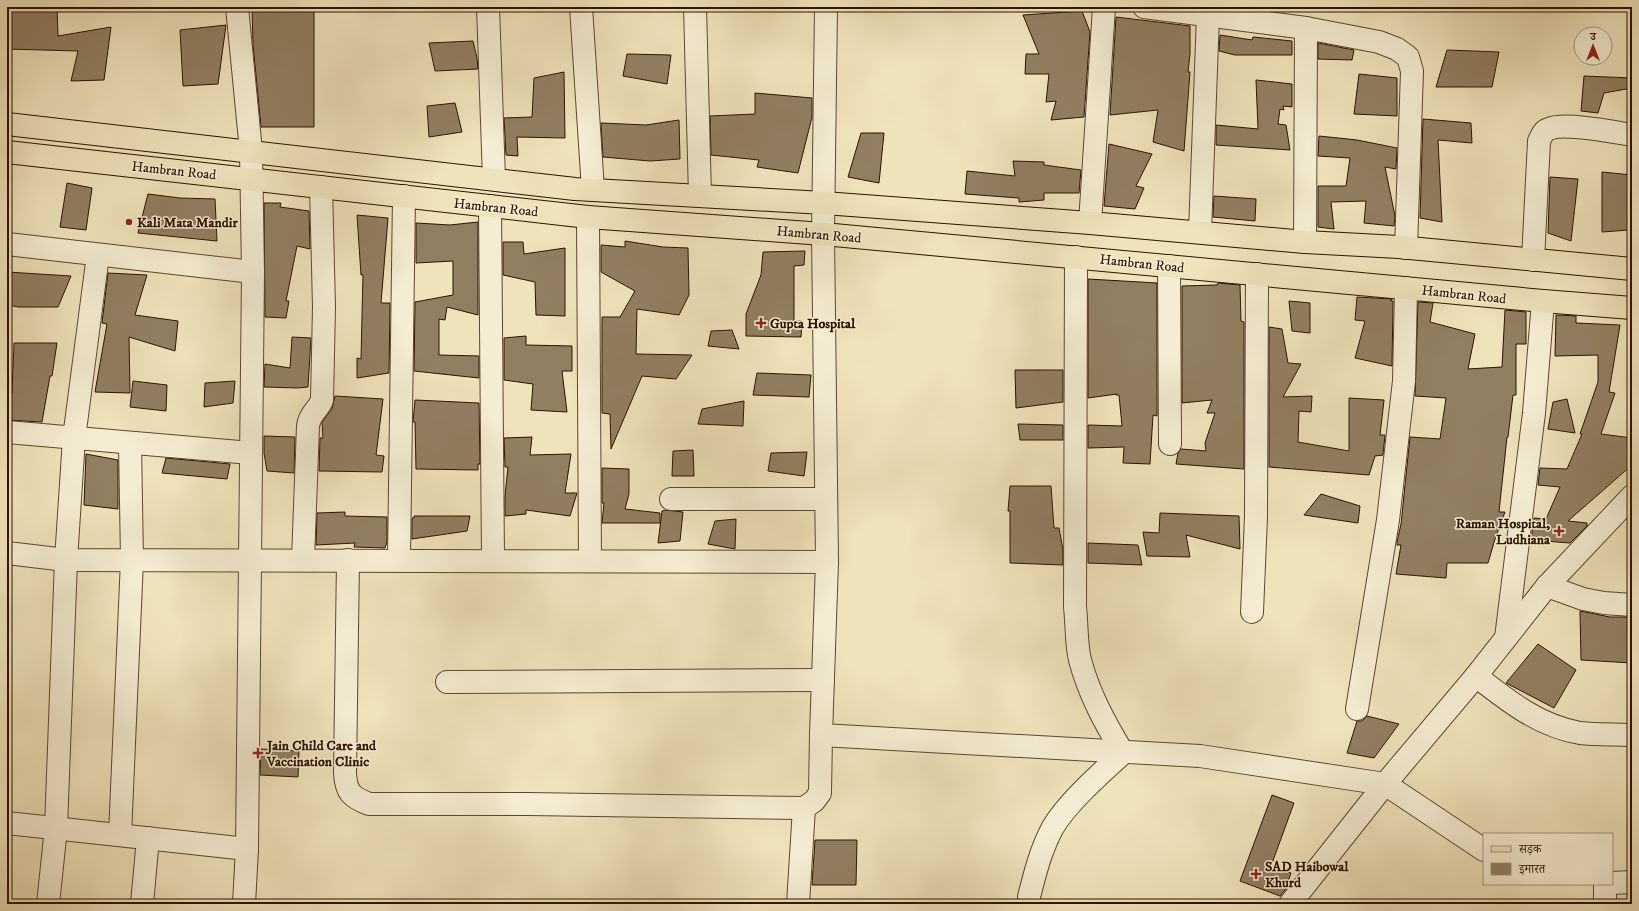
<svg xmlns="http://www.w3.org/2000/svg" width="1639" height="911" font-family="'IM FELL DW Pica','Noto Serif Devanagari',serif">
<rect width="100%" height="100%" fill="#efe3bb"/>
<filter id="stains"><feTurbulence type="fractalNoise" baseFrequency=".005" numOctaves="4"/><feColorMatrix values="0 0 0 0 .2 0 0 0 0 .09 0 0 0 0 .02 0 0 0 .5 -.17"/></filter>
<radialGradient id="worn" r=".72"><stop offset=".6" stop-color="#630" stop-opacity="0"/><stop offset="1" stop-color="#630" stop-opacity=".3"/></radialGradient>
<g fill="#917f62" stroke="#2c1301">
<polygon points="7,7 57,7 58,36 111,27 104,80 71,81 78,51 7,49"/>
<polygon points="252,7 314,7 314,127 261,127 253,44"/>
<polygon points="1082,11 1090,32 1084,117 1051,120 1056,101 1046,102 1049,74 1025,74 1026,54 1039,54 1023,15"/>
<polygon points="1116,17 1190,26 1190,54 1188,72 1190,72 1184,151 1153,142 1158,110 1110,115"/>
<polygon points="226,25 218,84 183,86 180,30"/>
<polygon points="1220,35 1252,40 1253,37 1292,41 1292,55 1235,55 1219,51"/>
<polygon points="473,41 477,58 478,69 435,71 429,43"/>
<polygon points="1318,43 1354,50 1352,60 1318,59"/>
<polygon points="1447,50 1499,52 1492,87 1436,87"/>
<polygon points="627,54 671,55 667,84 623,76"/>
<polygon points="564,72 565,138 517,137 518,156 506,155 504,118 532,117 534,78"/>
<polygon points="1359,74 1397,78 1397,116 1354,114"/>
<polygon points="1584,76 1632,78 1632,88 1604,93 1598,113 1581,111"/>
<polygon points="1256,80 1292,84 1292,107 1283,106 1284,110 1280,109 1278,124 1286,125 1290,150 1216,145 1216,125 1258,129"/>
<polygon points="755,93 812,98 812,117 798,173 757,167 759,160 711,155 710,116 755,114"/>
<polygon points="455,103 462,132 429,137 427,106"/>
<polygon points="1423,119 1471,123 1472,143 1438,140 1442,222 1420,218"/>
<polygon points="679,120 680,159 650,161 603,157 601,123 646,125"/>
<polygon points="861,133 884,133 879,183 848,177"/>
<polygon points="1319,136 1357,140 1397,148 1396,169 1385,167 1395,216 1394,226 1364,223 1366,201 1331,202 1334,229 1318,227 1318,186 1346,186 1350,158 1318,156"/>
<polygon points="1109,144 1152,154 1136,186 1144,188 1135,209 1104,206"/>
<polygon points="1013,161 1044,162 1044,165 1081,170 1079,193 1044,193 1044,200 1019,202 1019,198 965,194 967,171 1015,176"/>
<polygon points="1602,172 1632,175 1632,217 1629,230 1602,232"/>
<polygon points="1550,177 1578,179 1571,241 1548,233"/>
<polygon points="67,183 92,188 86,230 60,227"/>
<polygon points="148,194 180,198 215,199 217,241 138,233"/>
<polygon points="1214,196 1256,199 1255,221 1213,217"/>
<polygon points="264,203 281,203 280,207 309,211 310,249 297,246 286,301 289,301 286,318 265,317"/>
<polygon points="357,215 388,218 381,303 390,303 389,373 357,378 357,358 361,359 363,275 361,275"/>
<polygon points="478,222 478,315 447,307 445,320 439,319 439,355 479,356 479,378 414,371 415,302 453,295 453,261 416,263 416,223 450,225"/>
<polygon points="625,241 663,247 688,248 689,295 679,315 637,309 636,354 692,355 676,379 642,376 611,449 610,414 602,413 602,317 620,317 635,291 601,272 601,245 625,247"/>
<polygon points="503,242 523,242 524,254 565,248 565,316 536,315 535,282 503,275"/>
<polygon points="805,251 804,265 794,266 794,321 802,321 801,337 746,336 746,314 761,275 763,252"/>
<polygon points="7,272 71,276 58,307 19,307 7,305"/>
<polygon points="108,273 147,275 135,315 178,321 175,351 129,337 130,393 95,392 107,324 102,323"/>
<polygon points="1088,279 1157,283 1157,416 1153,415 1150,464 1123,463 1124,447 1088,448 1088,425 1122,426 1119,395 1116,395 1117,394 1088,398"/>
<polygon points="1218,283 1240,285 1241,321 1244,322 1244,469 1176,464 1178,453 1181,449 1206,451 1205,443 1215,413 1207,413 1212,400 1182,403 1182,286 1217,285"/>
<polygon points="1357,297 1392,299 1391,301 1393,301 1392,366 1355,358 1365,321 1355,320"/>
<polygon points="1289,301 1310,303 1310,333 1292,331"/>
<polygon points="1418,302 1433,303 1430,322 1475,334 1468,369 1502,367 1505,310 1526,312 1526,344 1516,344 1516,395 1513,395 1508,437 1507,437 1499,512 1505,512 1495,539 1488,563 1447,563 1446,578 1396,574 1401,545 1397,545 1397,542 1401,524 1410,437 1440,439 1446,398 1415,396"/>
<polygon points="1556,315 1576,316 1576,323 1620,325 1609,392 1615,393 1601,434 1632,438 1632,465 1568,521 1587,523 1587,526 1570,543 1531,540 1534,518 1546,519 1560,487 1538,485 1540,468 1567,469 1582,434 1580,434 1598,382 1598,355 1555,356"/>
<polygon points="1269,327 1282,329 1288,363 1301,364 1283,397 1312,396 1311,412 1299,411 1298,442 1349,451 1349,398 1384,400 1380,435 1385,435 1383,455 1375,456 1369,475 1269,467"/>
<polygon points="732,330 739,349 708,346 711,331"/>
<polygon points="526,336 526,345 572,346 572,371 562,371 567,412 531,410 533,384 504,380 504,338"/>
<polygon points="292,337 311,338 308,387 298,388 264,387 265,364 290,368"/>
<polygon points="14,343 57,343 52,376 50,376 42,422 7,420 9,393 12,393"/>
<polygon points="1015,370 1063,370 1063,402 1016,408"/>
<polygon points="757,373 811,375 809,397 753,395"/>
<polygon points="133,381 167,385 166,411 130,407"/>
<polygon points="235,381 233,403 204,407 205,383"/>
<polygon points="335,396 383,399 376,455 384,456 382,472 319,471 320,438 323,438 322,422 332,409"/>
<polygon points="1567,399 1575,433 1548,429 1553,402"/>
<polygon points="415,400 479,403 480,464 478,464 478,470 416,469 415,422 413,422"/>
<polygon points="744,401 743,426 698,424 702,409"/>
<polygon points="1018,424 1063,425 1063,440 1020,440"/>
<polygon points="264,436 295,437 294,473 267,471 264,453"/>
<polygon points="532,437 530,455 571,454 565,493 577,493 570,516 526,510 526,514 505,516 505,496 508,467 505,467 504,438"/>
<polygon points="693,450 694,476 672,476 673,451"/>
<polygon points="807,452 804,476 768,471 771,453"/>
<polygon points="86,454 118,460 118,509 84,505"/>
<polygon points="166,458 230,464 227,479 162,473"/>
<polygon points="602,468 629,469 629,494 625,509 660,513 660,523 602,523 604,503 602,503"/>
<polygon points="1010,486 1051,486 1054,528 1059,528 1063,550 1063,565 1010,563 1010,511 1008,511"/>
<polygon points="1321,494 1360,506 1358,523 1304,515"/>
<polygon points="666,510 683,512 680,541 658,543 662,511"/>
<polygon points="345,512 345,516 387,517 387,542 385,548 354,547 355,543 316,545 317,513"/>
<polygon points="1160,513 1239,516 1240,549 1186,535 1190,557 1147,556 1143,532 1159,533"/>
<polygon points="414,516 470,516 467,531 412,539 412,518 414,518"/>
<polygon points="736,519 735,549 708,544 715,521"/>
<polygon points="1088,543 1138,545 1142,565 1088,563"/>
<polygon points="1580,611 1610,617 1632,617 1632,663 1581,660"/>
<polygon points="1538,644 1576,670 1554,708 1506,683"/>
<polygon points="1367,716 1399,724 1374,758 1347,753 1357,721 1362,721"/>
<polygon points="261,749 299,751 298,777 260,775"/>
<polygon points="1272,795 1294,803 1271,866 1291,873 1285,890 1280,896 1240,881"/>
<polygon points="815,840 857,840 856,885 812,885"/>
</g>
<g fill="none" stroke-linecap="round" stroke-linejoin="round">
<g stroke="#5d4730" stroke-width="24">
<g id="minor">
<polyline points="237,7 251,151 253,272 247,849 244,904"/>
<polyline points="488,7 494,179"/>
<polyline points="581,7 593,190"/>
<polyline points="695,7 700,196"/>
<polyline points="826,7 823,234 827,562 821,735 1200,756 1385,784 1484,850"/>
<polyline points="1144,7 1306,28 1379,42 1397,49 1408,57 1412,71 1406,248"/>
<polyline points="490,206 493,560"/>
<polyline points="588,217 590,561"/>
<polyline points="1090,223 1104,7"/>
<polyline points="1200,232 1208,15"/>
<polyline points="1305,242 1306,28"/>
<polyline points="7,244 253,272"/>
<path d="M 1533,260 L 1539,141 C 1542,135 1543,131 1549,129 C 1564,122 1614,132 1632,135"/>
<polyline points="1169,266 1170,444"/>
<polyline points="7,432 251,453"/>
<polyline points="671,499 826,499"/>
<polyline points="7,553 66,560 827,562"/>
<path d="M 303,560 L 308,426 C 310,412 318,411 322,400 L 324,307 L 321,187"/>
<path d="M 348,560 L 345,773 C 346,792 351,797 369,804 L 528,804 L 804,808"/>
<polyline points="399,560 404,196"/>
<polyline points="1547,586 1583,599 1604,603 1632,605"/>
<polyline points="1252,612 1256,517 1257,274"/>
<polyline points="1506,638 1534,413 1543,301"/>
<path d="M 1476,676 C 1508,701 1539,726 1580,733 C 1597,735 1615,734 1632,735"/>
<polyline points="447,682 823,680"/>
<polyline points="1357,709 1388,520 1404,381 1406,288"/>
<polyline points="7,823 247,849"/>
<polyline points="120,835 132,560 130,443"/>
<polyline points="1612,883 1632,882"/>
<path d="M 1029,897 C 1035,873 1041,849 1053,827 C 1068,802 1101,773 1123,753 C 1105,723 1089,694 1080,660 C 1076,643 1077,624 1075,607 L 1076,257"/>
<polyline points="48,904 56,828 66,560 74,438 98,255"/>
<polyline points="142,904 148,838"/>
<polyline points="798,904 804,808 814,801 820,793 821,735"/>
<polyline points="1290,904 1385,784 1476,676 1547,586 1632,496"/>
<polyline points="1605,904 1605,884"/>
</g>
</g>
<g stroke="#2c1301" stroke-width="24">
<g id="major">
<polyline points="7,124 575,189 824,203 1090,223 1305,242 1399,247 1632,269"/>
<polyline points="7,152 588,217 823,234 1543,301 1632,308"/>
</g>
</g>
<use href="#minor" stroke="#f5edd3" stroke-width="22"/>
<use href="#major" stroke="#efe3bb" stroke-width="22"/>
</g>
<g fill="#8f2418" stroke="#f5edd3" stroke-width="1.5">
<circle cx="129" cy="222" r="4"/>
<path d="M759 317h4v4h4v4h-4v4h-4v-4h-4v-4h4z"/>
<path d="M1557 525h4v4h4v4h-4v4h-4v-4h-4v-4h4z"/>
<path d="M256 747h4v4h4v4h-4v4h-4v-4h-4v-4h4z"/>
<path d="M1254 868h4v4h4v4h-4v4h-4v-4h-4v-4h4z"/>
</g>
<g text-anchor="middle" stroke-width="3" stroke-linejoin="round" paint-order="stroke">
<g font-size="14" fill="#2c1301" stroke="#f5edd3">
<text transform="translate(174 170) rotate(6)" y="5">Hambran Road</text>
<text transform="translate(496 207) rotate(6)" y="5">Hambran Road</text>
<text transform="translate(819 234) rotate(5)" y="5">Hambran Road</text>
<text transform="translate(1142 263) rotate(6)" y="5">Hambran Road</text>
<text transform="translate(1464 294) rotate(6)" y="5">Hambran Road</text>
</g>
<g font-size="14" font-weight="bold" fill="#2c1301" stroke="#f5edd3" text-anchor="start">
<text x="137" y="227">Kali Mata Mandir</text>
<text x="770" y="328">Gupta Hospital</text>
<text x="1550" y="528" text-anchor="end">Raman Hospital,<tspan x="1550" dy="16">Ludhiana</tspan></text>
<text x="267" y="750">Jain Child Care and<tspan x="267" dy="16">Vaccination Clinic</tspan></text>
<text x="1265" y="871">SAD Haibowal<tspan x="1265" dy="16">Khurd</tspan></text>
</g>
</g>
<rect width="1639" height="911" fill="none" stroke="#efe3bb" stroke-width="24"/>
<rect x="8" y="8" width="1623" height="895" fill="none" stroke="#2c1301" stroke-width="2"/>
<rect x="12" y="12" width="1615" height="887" fill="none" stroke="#2c1301"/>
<rect x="1483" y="833" width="130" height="52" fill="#f5edd3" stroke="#a5967f"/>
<rect x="1491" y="846" width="20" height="6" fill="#efe3bb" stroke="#a5967f"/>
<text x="1519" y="853" font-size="12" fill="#2c1301">सड़क</text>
<rect x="1491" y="863" width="20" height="12" fill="#917f62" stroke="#a5967f"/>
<text x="1519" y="873" font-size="12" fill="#2c1301">इमारत</text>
<g transform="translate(1593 46)"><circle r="19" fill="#f5edd3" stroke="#a5967f"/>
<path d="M0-3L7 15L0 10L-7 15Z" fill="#8f2418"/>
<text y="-6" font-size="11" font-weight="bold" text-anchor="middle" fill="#2c1301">उ</text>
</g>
<rect width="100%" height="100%" filter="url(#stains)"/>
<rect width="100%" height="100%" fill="url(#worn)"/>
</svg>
